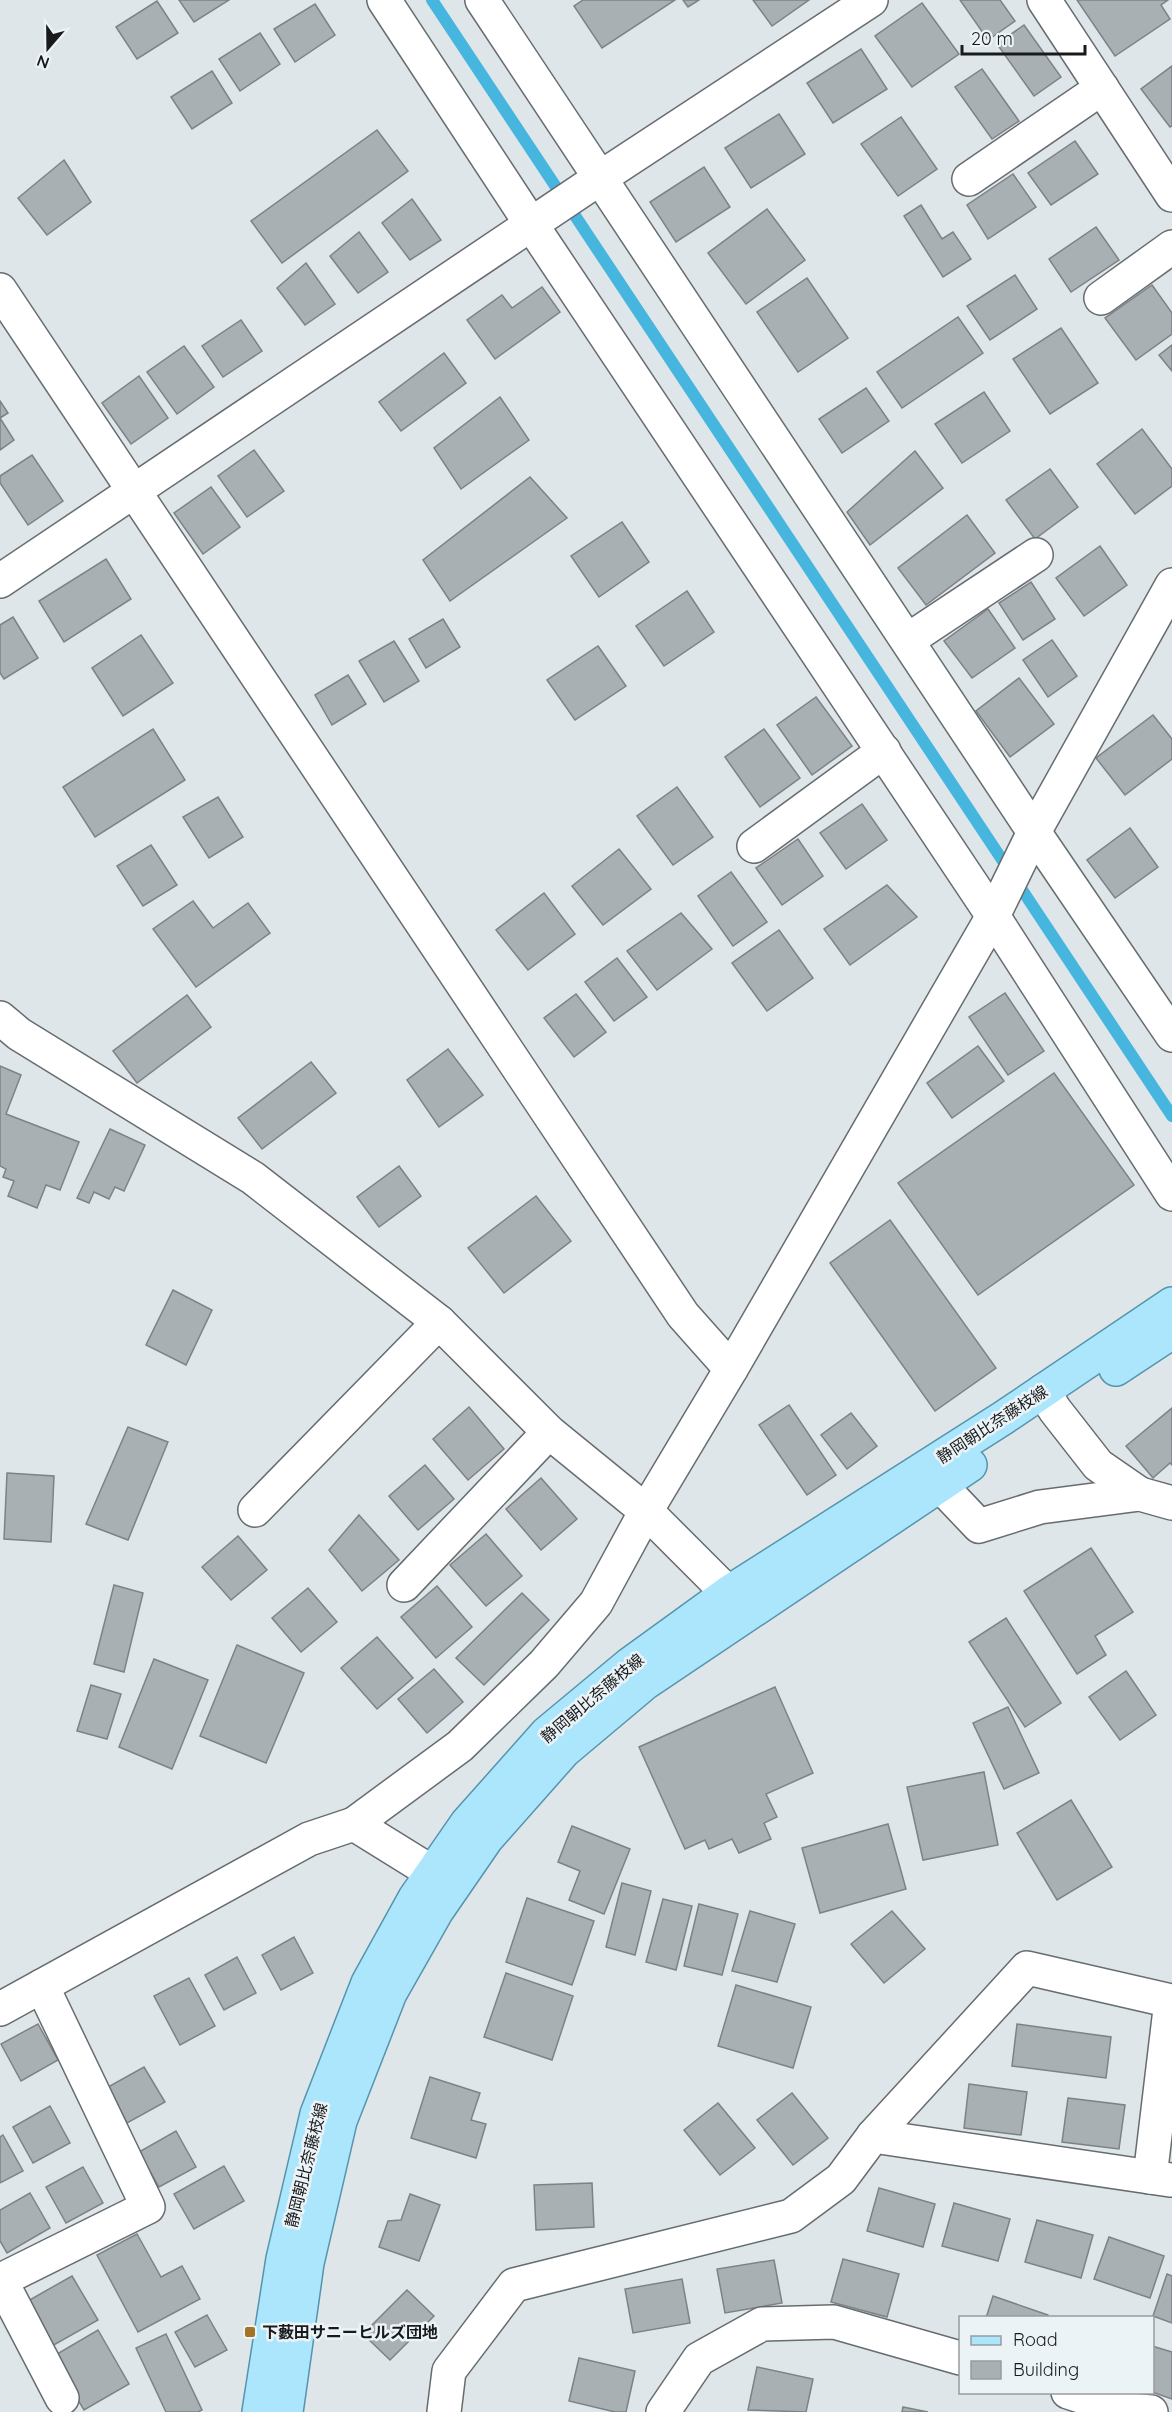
<svg xmlns="http://www.w3.org/2000/svg" width="1172" height="2412" font-family="Quicksand,'Noto Sans JP',sans-serif">
<rect width="100%" height="100%" fill="#dfe6e9"/>
<g fill="none" stroke-linecap="round" stroke-linejoin="round">
<polyline stroke="#47b6df" stroke-width="12" points="432,0 1172,1116"/>
</g>
<g fill="#a9b0b3" stroke="#7c8285" stroke-width="1.5">
<polygon points="179,0 229,0 194,22"/>
<polygon points="583,0 675,0 602,48 574,6"/>
<polygon points="683,0 699,0 688,7"/>
<polygon points="753,0 809,0 772,26"/>
<polygon points="960,0 1000,0 1015,21 988,40"/>
<polygon points="1077,0 1168,0 1161,5 1170,19 1115,56"/>
<polygon points="157,1 178,33 137,59 116,27"/>
<polygon points="922,3 959,54 912,87 875,36"/>
<polygon points="315,4 335,35 295,62 274,29"/>
<polygon points="1024,25 1061,77 1034,96 997,44"/>
<polygon points="260,33 280,64 240,91 219,59"/>
<polygon points="861,49 887,89 833,123 807,83"/>
<polygon points="1172,66 1172,126 1170,127 1141,89"/>
<polygon points="982,69 1019,121 992,139 955,87"/>
<polygon points="212,71 232,103 192,129 171,97"/>
<polygon points="779,114 805,154 751,188 725,148"/>
<polygon points="901,117 937,169 898,196 861,144"/>
<polygon points="377,130 408,171 282,263 251,221"/>
<polygon points="1075,141 1098,174 1051,205 1028,173"/>
<polygon points="64,160 91,202 47,235 18,198"/>
<polygon points="704,167 730,207 676,242 650,202"/>
<polygon points="1013,174 1036,207 988,239 967,205"/>
<polygon points="412,199 441,240 410,260 382,223"/>
<polygon points="921,205 942,239 953,232 971,259 943,277 904,216"/>
<polygon points="767,209 805,260 746,304 708,253"/>
<polygon points="1096,227 1119,260 1071,292 1049,259"/>
<polygon points="359,232 388,272 358,293 330,256"/>
<polygon points="306,263 335,304 305,325 277,288"/>
<polygon points="1015,275 1037,309 990,340 967,306"/>
<polygon points="807,278 848,338 798,372 757,312"/>
<polygon points="1152,285 1172,313 1172,334 1136,360 1105,318"/>
<polygon points="542,287 560,312 495,359 467,320 502,295 512,308"/>
<polygon points="958,317 983,353 902,408 877,372"/>
<polygon points="241,320 262,351 223,377 202,346"/>
<polygon points="1061,328 1098,383 1050,414 1013,359"/>
<polygon points="1172,345 1172,371 1159,355"/>
<polygon points="184,346 214,387 177,414 147,372"/>
<polygon points="444,353 466,383 401,431 379,402"/>
<polygon points="139,376 168,418 131,444 102,403"/>
<polygon points="866,388 889,421 842,453 819,419"/>
<polygon points="984,392 1010,431 962,463 935,424"/>
<polygon points="500,397 529,440 461,489 434,448"/>
<polygon points="0,401 8,413 0,418"/>
<polygon points="0,418 14,440 0,450"/>
<polygon points="1142,429 1172,469 1172,486 1135,514 1097,464"/>
<polygon points="254,450 284,491 247,517 218,476"/>
<polygon points="915,451 943,488 870,545 847,512"/>
<polygon points="32,455 63,501 28,525 0,483 0,476"/>
<polygon points="1050,469 1078,507 1035,539 1006,500"/>
<polygon points="530,477 567,518 450,601 423,560"/>
<polygon points="211,487 240,527 203,554 174,513"/>
<polygon points="967,515 995,553 926,605 898,568"/>
<polygon points="622,522 649,562 599,597 571,556"/>
<polygon points="1100,546 1127,585 1084,616 1056,578"/>
<polygon points="106,559 131,599 64,642 39,601"/>
<polygon points="1031,582 1055,619 1023,640 999,603"/>
<polygon points="687,591 714,632 664,666 636,626"/>
<polygon points="988,609 1015,648 972,678 944,641"/>
<polygon points="13,617 38,658 4,679 0,673 0,625"/>
<polygon points="443,619 460,647 426,668 409,639"/>
<polygon points="141,635 173,683 123,716 92,668"/>
<polygon points="1052,640 1077,676 1048,697 1023,660"/>
<polygon points="394,641 419,681 384,702 359,661"/>
<polygon points="598,646 626,686 575,720 547,680"/>
<polygon points="348,675 366,704 332,725 315,695"/>
<polygon points="1019,678 1054,724 1010,757 976,711"/>
<polygon points="816,697 852,746 812,775 777,725"/>
<polygon points="1153,715 1172,739 1172,759 1125,795 1096,758"/>
<polygon points="153,729 185,780 95,837 63,787"/>
<polygon points="764,729 800,778 760,807 725,757"/>
<polygon points="677,787 713,837 673,865 637,816"/>
<polygon points="218,797 243,837 209,858 183,817"/>
<polygon points="862,804 887,840 846,869 820,833"/>
<polygon points="1130,828 1158,867 1115,898 1087,860"/>
<polygon points="798,839 823,876 782,905 756,868"/>
<polygon points="151,845 177,885 143,906 117,866"/>
<polygon points="619,849 651,889 603,925 572,886"/>
<polygon points="731,872 767,922 733,946 698,896"/>
<polygon points="887,885 917,917 850,965 824,929"/>
<polygon points="544,893 575,934 528,970 496,930"/>
<polygon points="193,901 213,928 248,903 270,933 196,987 153,929"/>
<polygon points="681,913 712,949 657,990 627,951"/>
<polygon points="779,930 813,978 767,1011 732,963"/>
<polygon points="617,958 647,997 614,1021 585,982"/>
<polygon points="1005,993 1044,1051 1008,1075 969,1017"/>
<polygon points="576,994 606,1032 574,1057 544,1018"/>
<polygon points="187,995 211,1027 137,1083 113,1051"/>
<polygon points="978,1046 1004,1081 952,1118 927,1083"/>
<polygon points="448,1049 483,1095 439,1127 407,1080"/>
<polygon points="311,1062 336,1093 262,1149 238,1118"/>
<polygon points="0,1066 21,1075 6,1114 79,1142 60,1190 46,1185 37,1208 8,1196 14,1181 3,1177 6,1169 0,1166"/>
<polygon points="1054,1073 1134,1185 978,1295 898,1183"/>
<polygon points="110,1129 145,1145 124,1191 115,1187 109,1199 94,1192 89,1203 77,1198"/>
<polygon points="399,1166 421,1196 379,1227 357,1197"/>
<polygon points="536,1196 571,1241 504,1293 468,1248"/>
<polygon points="890,1220 996,1368 935,1411 830,1263"/>
<polygon points="173,1290 212,1310 186,1365 146,1345"/>
<polygon points="789,1405 836,1475 807,1495 759,1425"/>
<polygon points="469,1407 504,1449 468,1480 433,1439"/>
<polygon points="1172,1408 1172,1465 1170,1463 1153,1478 1126,1446"/>
<polygon points="851,1413 877,1446 847,1469 821,1435"/>
<polygon points="128,1427 168,1442 128,1540 86,1524"/>
<polygon points="425,1465 454,1499 418,1530 389,1496"/>
<polygon points="7,1473 54,1476 51,1542 4,1539"/>
<polygon points="541,1478 577,1519 541,1550 506,1509"/>
<polygon points="359,1515 399,1560 362,1591 329,1550"/>
<polygon points="486,1534 522,1576 486,1606 450,1565"/>
<polygon points="238,1536 267,1570 231,1600 202,1567"/>
<polygon points="1091,1548 1133,1612 1095,1636 1106,1655 1077,1674 1024,1591"/>
<polygon points="114,1585 143,1593 124,1672 94,1664"/>
<polygon points="437,1586 472,1627 436,1658 401,1617"/>
<polygon points="308,1588 337,1622 301,1652 272,1618"/>
<polygon points="522,1593 549,1620 484,1685 456,1658"/>
<polygon points="1006,1618 1061,1703 1025,1727 969,1642"/>
<polygon points="377,1637 413,1678 377,1709 341,1668"/>
<polygon points="237,1645 304,1673 266,1763 200,1736"/>
<polygon points="154,1659 208,1680 172,1769 119,1747"/>
<polygon points="434,1669 463,1702 427,1733 398,1699"/>
<polygon points="1126,1671 1156,1715 1120,1740 1089,1697"/>
<polygon points="91,1685 121,1694 107,1739 77,1731"/>
<polygon points="775,1687 813,1773 766,1794 777,1817 764,1823 771,1839 739,1853 732,1839 709,1849 705,1840 685,1849 639,1747"/>
<polygon points="1008,1707 1039,1773 1004,1789 973,1723"/>
<polygon points="984,1772 998,1845 923,1860 907,1787"/>
<polygon points="1071,1800 1112,1867 1057,1900 1017,1833"/>
<polygon points="888,1824 906,1889 820,1913 802,1848"/>
<polygon points="572,1826 630,1849 604,1914 569,1900 580,1871 558,1862"/>
<polygon points="622,1883 651,1891 635,1955 606,1947"/>
<polygon points="527,1898 594,1921 572,1985 506,1962"/>
<polygon points="663,1899 692,1906 676,1970 646,1962"/>
<polygon points="699,1904 738,1914 722,1975 684,1966"/>
<polygon points="750,1911 795,1924 777,1982 732,1971"/>
<polygon points="892,1911 925,1949 884,1983 851,1944"/>
<polygon points="294,1937 313,1973 281,1990 262,1955"/>
<polygon points="237,1957 256,1993 224,2010 205,1975"/>
<polygon points="506,1973 573,1996 552,2060 484,2037"/>
<polygon points="189,1978 215,2026 180,2045 154,1996"/>
<polygon points="736,1985 811,2007 793,2068 718,2046"/>
<polygon points="38,2024 58,2060 21,2081 1,2044"/>
<polygon points="1017,2024 1111,2037 1106,2078 1012,2066"/>
<polygon points="144,2067 165,2102 127,2123 108,2087"/>
<polygon points="430,2077 480,2093 471,2120 486,2124 476,2158 411,2138"/>
<polygon points="969,2084 1027,2092 1021,2135 964,2128"/>
<polygon points="792,2093 828,2138 793,2165 757,2120"/>
<polygon points="1068,2098 1125,2105 1119,2149 1062,2142"/>
<polygon points="718,2103 755,2148 720,2175 684,2130"/>
<polygon points="50,2106 70,2143 33,2163 13,2127"/>
<polygon points="176,2131 196,2167 159,2187 139,2152"/>
<polygon points="3,2135 23,2171 0,2183 0,2137"/>
<polygon points="224,2166 244,2201 194,2229 174,2194"/>
<polygon points="83,2167 103,2203 66,2223 46,2187"/>
<polygon points="592,2183 594,2227 536,2230 534,2185"/>
<polygon points="879,2188 935,2204 923,2247 867,2231"/>
<polygon points="30,2193 50,2228 7,2253 0,2241 0,2210"/>
<polygon points="410,2194 440,2205 419,2261 379,2247 388,2221 401,2220"/>
<polygon points="954,2203 1010,2219 998,2261 942,2246"/>
<polygon points="1037,2220 1093,2235 1081,2278 1025,2262"/>
<polygon points="137,2234 161,2277 182,2266 200,2299 138,2332 97,2255"/>
<polygon points="1109,2237 1164,2256 1150,2298 1094,2279"/>
<polygon points="843,2259 899,2274 887,2317 831,2302"/>
<polygon points="774,2260 782,2303 725,2313 717,2269"/>
<polygon points="1167,2274 1172,2276 1172,2323 1153,2316"/>
<polygon points="72,2276 98,2320 52,2346 26,2302"/>
<polygon points="682,2279 690,2323 633,2333 625,2289"/>
<polygon points="407,2290 434,2316 390,2360 363,2334"/>
<polygon points="993,2296 1048,2315 1047,2318 986,2318"/>
<polygon points="207,2315 227,2350 195,2367 175,2332"/>
<polygon points="98,2330 129,2384 84,2410 52,2357"/>
<polygon points="166,2334 202,2410 198,2412 166,2412 136,2348"/>
<polygon points="1152,2346 1172,2352 1172,2399 1152,2392"/>
<polygon points="579,2358 635,2371 626,2412 615,2412 569,2401"/>
<polygon points="757,2367 813,2379 806,2412 748,2410"/>
<polygon points="903,2407 928,2412 902,2412"/>
</g>
<g fill="none" stroke-linecap="round" stroke-linejoin="round">
<g stroke="#666c6f" stroke-width="36">
<g id="minor">
<polyline points="384,0 531,224 993,916 1172,1194"/>
<polyline points="482,0 1034,832 1172,1035"/>
<polyline points="1044,0 1172,195"/>
<polyline points="969,179 1102,88"/>
<polyline points="0,290 683,1315 731,1369"/>
<polyline points="1101,298 1172,247"/>
<polyline points="0,581 600,178 871,0"/>
<polyline points="908,640 1036,555"/>
<polyline points="754,846 884,751"/>
<polyline points="0,1018 19,1034 253,1178 439,1322 549,1432 646,1511 728,1593 745,1615"/>
<polyline points="1043,1391 1055,1410 1098,1465 1140,1494"/>
<polyline points="940,1485 979,1526 1040,1507 1140,1494 1172,1503"/>
<polyline points="255,1510 439,1322"/>
<polyline points="404,1585 549,1432"/>
<polyline points="354,1824 460,1746 544,1664 596,1603 646,1511 731,1369 993,916 1034,832 1172,585"/>
<polyline points="0,2009 309,1839 354,1824 433,1873 452,1888"/>
<polyline points="873,2136 1170,2180"/>
<polyline points="0,2279 62,2398"/>
<polyline points="1,2280 148,2207 42,1986"/>
<polyline points="1068,2392 1120,2409 1151,2412"/>
<polyline points="444,2412 449,2371 514,2285 791,2216 841,2179 873,2136 1027,1968 1171,2001 1150,2177"/>
<polyline points="663,2412 699,2359 762,2324 834,2322 960,2358"/>
</g>
</g>
<g stroke="#5494ad" stroke-width="36">
<g id="major">
<polyline points="1116,1369 1172,1332"/>
<polyline points="259,2412 283,2259 317,2114 368,1983 415,1898 467,1823 547,1733 630,1664 728,1593 1003,1418 1172,1304"/>
<polyline points="286,2412 307,2263 340,2121 390,1993 436,1912 487,1838 564,1751 645,1683 970,1465"/>
</g>
</g>
<use href="#minor" stroke="#fff" stroke-width="33"/>
<use href="#major" stroke="#ace6fd" stroke-width="33"/>
</g>
<rect fill="#a27426" stroke="#ecf3f7" stroke-width="2" x="244" y="2326" width="12" height="12" rx="3"/>
<g text-anchor="middle" stroke-width="5" stroke-linejoin="round" paint-order="stroke">
<g font-size="16" fill="#181a1b" stroke="#ecf3f7">
<text transform="translate(992 1424) rotate(-33)" y="6">静岡朝比奈藤枝線</text>
<text transform="translate(592 1698) rotate(-40)" y="6">静岡朝比奈藤枝線</text>
<text transform="translate(306 2165) rotate(-76)" y="6">静岡朝比奈藤枝線</text>
</g>
<g font-size="16" font-weight="bold" fill="#181a1b" stroke="#ecf3f7" text-anchor="start">
<text x="262" y="2338">下藪田サニーヒルズ団地</text>
</g>
</g>
<rect x="959" y="2316" width="195" height="78" fill="#ecf3f7" stroke="#979c9f" stroke-width="1.5"/>
<rect x="971" y="2336" width="30" height="9" fill="#ace6fd" stroke="#979c9f" stroke-width="1.5"/>
<text x="1013" y="2346" font-size="18" fill="#181a1b">Road</text>
<rect x="971" y="2361" width="30" height="18" fill="#a9b0b3" stroke="#979c9f" stroke-width="1.5"/>
<text x="1013" y="2376" font-size="18" fill="#181a1b">Building</text>
<g transform="translate(48 48) rotate(200)" stroke="#ecf3f7" stroke-width="4.5" paint-order="stroke">
<path d="M0-4.5L10 22L0 15L-10 22Z" fill="#181a1b"/>
<text y="-9" font-size="16" font-weight="bold" text-anchor="middle" fill="#181a1b">N</text>
</g>
<path d="M962 45v9h123v-9" fill="none" stroke="#181a1b" stroke-width="3"/>
<text x="971" y="45" font-size="18" fill="#181a1b" stroke="#ecf3f7" stroke-width="4.5" paint-order="stroke">20 m</text>
</svg>
